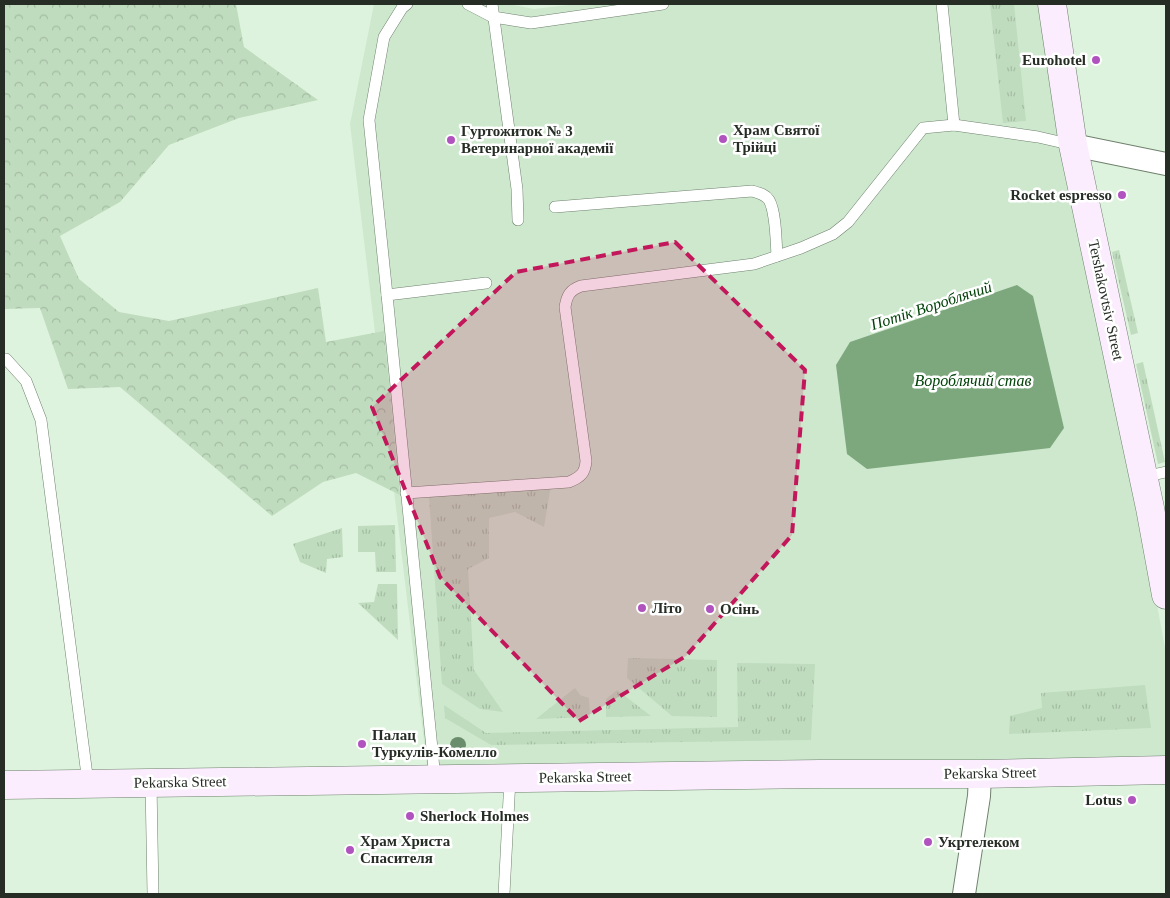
<svg xmlns="http://www.w3.org/2000/svg" width="1170" height="898" font-family="'Times New Roman',serif">
<defs>
<pattern id="grass-tufts" width="24" height="20" patternUnits="userSpaceOnUse" patternTransform="scale(1.25)"><rect width="24" height="20" fill="#bfdcbe"/><path d="M3 7l-1-3M5 7V3M7 7l1-3M15 17l-1-3M17 17v-4M19 17l1-3" fill="none" stroke="#a4bda3"/></pattern>
<pattern id="forest-crowns" width="20" height="18" patternUnits="userSpaceOnUse" patternTransform="scale(1.25)"><rect width="20" height="18" fill="#bfdcbe"/><path d="M2 6a3 3 0 1 1 6 0M12 15a3 3 0 1 1 6 0" fill="none" stroke="#a4bda3"/></pattern>
</defs>
<rect width="100%" height="100%" fill="#def3dd"/>
<polygon fill="#cee8ce" points="374,4 509,4 534,9 577,4 1044,4 1166,653 1166,763 428,774 350,124"/>
<g fill="url(#grass-tufts)">
<polygon points="990,4 1014,4 1026,121 1003,123"/>
<polygon points="1119,250 1138,333 1131,335 1112,252"/>
<polygon points="1143,362 1165,462 1158,464 1136,364"/>
<polygon points="551,485 544,527 515,512 489,518 489,558 468,569 474,670 503,712 480,709 442,684 429,496"/>
<polygon points="395,525 396,572 376,572 375,552 358,552 358,526"/>
<polygon points="342,528 343,557 327,559 326,573 300,562 293,544"/>
<polygon points="378,584 397,584 398,640 358,603 374,602"/>
<polygon points="628,658 717,660 717,717 672,716 627,678"/>
<polygon points="737,663 815,664 811,740 491,745 445,718 444,705 486,733 738,727"/>
<polygon points="1145,685 1151,728 1009,734 1010,716 1042,708 1041,693"/>
<polygon points="575,688 580,695 589,698 590,717 536,719"/>
<polygon points="617,690 651,716 606,717 606,699"/>
</g>
<polygon fill="url(#forest-crowns)" points="4,4 236,4 244,47 318,100 239,118 169,145 120,202 60,236 79,279 119,312 169,321 318,288 326,342 384,331 400,495 356,473 323,482 272,516 120,387 68,389 40,308 4,309"/>
<polygon fill="#7da77d" points="1017,285 1033,296 1064,428 1050,448 867,469 847,454 836,365 850,342"/>
<g fill="none" stroke-linecap="round" stroke-linejoin="round">
<g stroke="#6f816e" stroke-width="12">
<g id="lane">
<polyline points="468,4 493,17 531,23 663,4"/>
<polyline points="492,4 517,189 518,220"/>
<polyline points="942,4 954,125"/>
<path d="M 555,207 L 752,191 C 759,193 765,194 769,200 C 776,212 776,241 777,256"/>
<polyline points="387,295 369,120 384,37 402,8 407,4"/>
<polyline points="6,359 26,381 41,420 88,783"/>
<polyline points="1143,477 1166,472"/>
<path d="M 406,493 L 569,482 C 581,477 585,473 586,461 L 565,307 C 567,295 570,290 581,286 L 754,264 L 801,248 L 833,234 L 848,222 L 923,128 L 954,125 L 1038,137 L 1073,145"/>
<polyline points="435,779 387,295 486,283"/>
<polyline points="151,783 153,894"/>
<polyline points="504,894 510,779"/>
</g>
</g>
<g stroke="#6f816e" stroke-width="24">
<g id="street">
<polyline points="1073,145 1166,164"/>
<polyline points="964,894 979,796 980,774"/>
</g>
</g>
<g stroke="#6f816e" stroke-width="29">
<g id="secondary">
<polyline points="1052,4 1073,145 1150,508 1166,595"/>
<polyline points="4,785 820,774 980,774 1166,770"/>
</g>
</g>
<use href="#lane" stroke="#fff" stroke-width="11"/>
<use href="#street" stroke="#fff" stroke-width="22"/>
<use href="#secondary" stroke="#fbedfe" stroke-width="28"/>
</g>
<circle fill="#6a8d6c" cx="458" cy="745" r="8"/>
<path fill="#c2185b" fill-opacity="0.2" stroke="#c2185b" stroke-width="4" stroke-dasharray="10 6" stroke-linejoin="round" d="M 675,242 L 805,370 L 792,535 L 686,656 L 579,721 L 440,577 L 372,407 L 516,272 Z"/>
<g fill="#b053be" stroke="#fff" stroke-width="2">
<circle cx="1096" cy="60" r="5"/>
<circle cx="723" cy="139" r="5"/>
<circle cx="451" cy="140" r="5"/>
<circle cx="1122" cy="195" r="5"/>
<circle cx="642" cy="608" r="5"/>
<circle cx="710" cy="609" r="5"/>
<circle cx="362" cy="744" r="5"/>
<circle cx="1132" cy="800" r="5"/>
<circle cx="410" cy="816" r="5"/>
<circle cx="928" cy="842" r="5"/>
<circle cx="350" cy="850" r="5"/>
</g>
<g text-anchor="middle" stroke-width="5" stroke-linejoin="round" paint-order="stroke">
<g font-size="15" font-weight="bold" fill="#262d25" stroke="#fff" text-anchor="start">
<text x="1086" y="65" text-anchor="end">Eurohotel</text>
<text x="733" y="135">Храм Святої<tspan x="733" dy="17">Трійці</tspan></text>
<text x="461" y="136">Гуртожиток № 3<tspan x="461" dy="17">Ветеринарної академії</tspan></text>
<text x="1112" y="200" text-anchor="end">Rocket espresso</text>
<text x="652" y="613">Літо</text>
<text x="720" y="614">Осінь</text>
<text x="372" y="740">Палац<tspan x="372" dy="17">Туркулів-Комелло</tspan></text>
<text x="1122" y="805" text-anchor="end">Lotus</text>
<text x="420" y="821">Sherlock Holmes</text>
<text x="360" y="846">Храм Христа<tspan x="360" dy="17">Спасителя</tspan></text>
<text x="938" y="847">Укртелеком</text>
</g>
<g font-size="15" fill="#262d25" stroke="#fff">
<text transform="translate(1106 300) rotate(78)" y="5">Tershakovtsiv Street</text>
<text transform="translate(990 773) rotate(-1)" y="5">Pekarska Street</text>
<text transform="translate(585 777) rotate(-1)" y="5">Pekarska Street</text>
<text transform="translate(180 782) rotate(-1)" y="5">Pekarska Street</text>
</g>
<g font-size="16" font-style="italic" fill="#004208" stroke="#fff">
<text transform="translate(931 305) rotate(-18)" y="6">Потік Вороблячий</text>
<text x="973" y="386">Вороблячий став</text>
</g>
</g>
<rect width="1170" height="898" fill="none" stroke="#262d25" stroke-width="10"/>
</svg>
